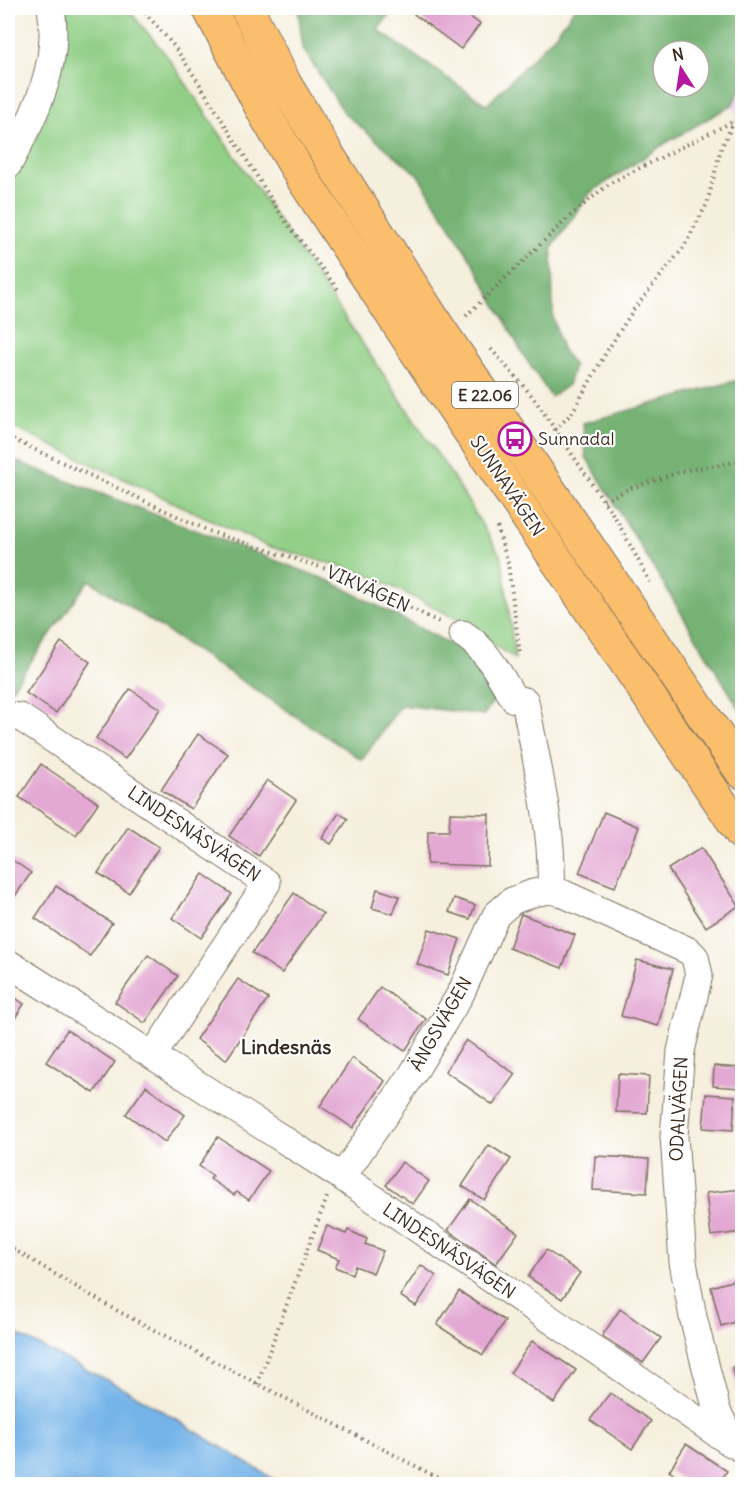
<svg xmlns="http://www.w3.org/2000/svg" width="750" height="1492" font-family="Delius,sans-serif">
<rect width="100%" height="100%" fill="#fff"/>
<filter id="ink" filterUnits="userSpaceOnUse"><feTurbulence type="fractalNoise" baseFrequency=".0167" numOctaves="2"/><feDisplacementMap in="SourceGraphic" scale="12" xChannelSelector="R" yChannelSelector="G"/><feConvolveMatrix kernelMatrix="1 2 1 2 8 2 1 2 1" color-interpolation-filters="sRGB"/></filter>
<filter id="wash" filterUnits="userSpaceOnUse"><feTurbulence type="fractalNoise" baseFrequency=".008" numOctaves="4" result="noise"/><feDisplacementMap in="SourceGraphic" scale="24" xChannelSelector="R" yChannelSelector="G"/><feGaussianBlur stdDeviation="1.35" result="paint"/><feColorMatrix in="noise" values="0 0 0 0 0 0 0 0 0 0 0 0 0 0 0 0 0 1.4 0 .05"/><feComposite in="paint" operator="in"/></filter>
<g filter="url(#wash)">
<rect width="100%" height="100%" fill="#f5efdd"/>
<polygon fill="#ecd1ea" points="742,86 742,124 732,105"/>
<polygon fill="#91cf86" stroke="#667c52" stroke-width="1.5" points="58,8 127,8 167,56 453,477 502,558 515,659 455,618 365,573 267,546 8,425 8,187 41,126"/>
<g fill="#74b273" stroke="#586e48" stroke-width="1.5" fill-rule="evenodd">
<path d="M 298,8 L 394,8 L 378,30 L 487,105 L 555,35 L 575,8 L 742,8 L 742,86 L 732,105 L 664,144 L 590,193 L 552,248 L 553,318 L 562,349 L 574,366 L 568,385 L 551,397 L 524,356 L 472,261 L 418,175 L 345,114 L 303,49 ZM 663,51 L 699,51 L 699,87 L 663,87 Z"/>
<polygon points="742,379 742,713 586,457 583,423"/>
<polygon points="8,460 18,462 332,582 460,649 500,691 484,715 401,705 362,760 89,580 8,694"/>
</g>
<polygon fill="#75b4e8" stroke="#586f83" stroke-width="1.5" points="8,1330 136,1395 282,1484 8,1484"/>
<g id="blocks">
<g fill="#e3a8d3">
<polygon points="419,8 457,8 480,24 461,49 414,14"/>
<polygon points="61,642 90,662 56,713 26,693"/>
<polygon points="130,689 160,709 125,759 96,738"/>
<polygon points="198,734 228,754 191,809 161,790"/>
<polygon points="41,764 98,803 76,835 19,797"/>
<polygon points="267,780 296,800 259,856 229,836"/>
<polygon points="604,812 639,827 615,887 579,873"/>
<polygon points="339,813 348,819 331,844 322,838"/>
<polygon points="450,813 489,814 488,866 427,864 428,831 449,831"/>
<polygon points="128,827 159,847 129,893 98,873"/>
<polygon points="701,848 739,906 706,927 668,869"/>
<polygon points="8,857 31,873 8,906"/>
<polygon points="203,874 232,894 201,938 172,918"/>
<polygon points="56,886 112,923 90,956 35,918"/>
<polygon points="377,889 399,896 393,914 372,908"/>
<polygon points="294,893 323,914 282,973 252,953"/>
<polygon points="454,898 475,905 470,919 449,912"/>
<polygon points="521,914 575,935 562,968 509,948"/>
<polygon points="429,929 460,939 448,975 417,964"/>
<polygon points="148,955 178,976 145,1023 115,1002"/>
<polygon points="637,960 673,969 658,1026 621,1016"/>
<polygon points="238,979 268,999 226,1060 196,1039"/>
<polygon points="380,987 426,1019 405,1051 358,1019"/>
<polygon points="8,993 24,1004 8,1029"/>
<polygon points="67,1030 115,1062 94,1093 46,1062"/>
<polygon points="466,1040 515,1074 493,1105 445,1071"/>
<polygon points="352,1058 385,1081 353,1128 320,1106"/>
<polygon points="714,1066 741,1068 740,1088 713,1086"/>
<polygon points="618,1074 649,1076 647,1113 616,1112"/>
<polygon points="146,1086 185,1115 165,1142 126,1114"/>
<polygon points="706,1094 735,1096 733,1130 703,1128"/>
<polygon points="218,1137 269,1171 249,1200 237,1192 234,1195 210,1179 213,1176 199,1166"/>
<polygon points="489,1145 511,1159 484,1200 462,1186"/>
<polygon points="595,1156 649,1159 647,1193 593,1190"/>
<polygon points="402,1162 429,1181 413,1204 386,1185"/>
<polygon points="742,1189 742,1232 711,1236 706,1193"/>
<polygon points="470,1199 518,1233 496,1264 448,1230"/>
<polygon points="327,1226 346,1234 348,1230 367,1239 365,1244 383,1251 373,1273 355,1266 352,1274 335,1267 339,1259 317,1250"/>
<polygon points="546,1250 580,1273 562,1299 528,1277"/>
<polygon points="421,1265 436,1276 416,1306 400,1296"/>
<polygon points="742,1278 742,1320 721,1326 711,1287"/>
<polygon points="459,1291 505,1321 483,1355 437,1325"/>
<polygon points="620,1309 661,1338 643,1363 602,1336"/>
<polygon points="532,1341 576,1370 554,1403 510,1373"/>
<polygon points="742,1364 742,1400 732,1367"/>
<polygon points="610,1393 651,1421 632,1449 590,1420"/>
<polygon points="686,1444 727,1471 718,1484 690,1484 669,1471"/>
</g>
</g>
</g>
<g filter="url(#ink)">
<use href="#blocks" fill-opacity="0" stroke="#7c6f61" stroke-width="1.5"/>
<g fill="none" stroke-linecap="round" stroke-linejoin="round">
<g stroke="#7c6f61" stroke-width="29">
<g id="street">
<path d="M 8,165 C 34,116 61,65 51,8"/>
<path d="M 463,634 C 487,649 500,676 514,699 L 525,701 C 536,760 554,832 551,890"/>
<polyline points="8,716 20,717 267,883 153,1055"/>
<polyline points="8,963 342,1177 731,1443"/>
<polyline points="342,1177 412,1075 461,993 496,915 512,901 533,893 551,890 564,894 689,951 695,957 699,975 681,1051 674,1136 683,1262 693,1317 717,1411 725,1427 740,1448"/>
</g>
</g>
<g stroke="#7c6f61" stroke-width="35">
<g id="highway">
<polyline points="209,8 266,116 303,179 443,392 742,834"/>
<polyline points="247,8 285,84 331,160 438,327 742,772"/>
</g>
</g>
<g stroke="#7c6f61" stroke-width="4" stroke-dasharray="1.5 4.5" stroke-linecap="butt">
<polyline points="141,8 174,46 197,80 283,218 340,292"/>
<polyline points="466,316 570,216 610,183 742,117"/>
<polyline points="491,349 533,397 616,519 650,582"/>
<polyline points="555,430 572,413 607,351 634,309 683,248 707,204 721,148 734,122"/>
<polyline points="8,437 211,532 345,575 441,623"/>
<polyline points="604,501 628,489 686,470 742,461"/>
<polyline points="497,527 508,563 520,655"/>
<polyline points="8,1246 112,1308 450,1484"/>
<polyline points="257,1384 327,1197"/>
</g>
<use href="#street" stroke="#fff" stroke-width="27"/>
<use href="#highway" stroke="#fabe6d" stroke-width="33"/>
</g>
</g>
<defs>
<g id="bus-ring" transform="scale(1.725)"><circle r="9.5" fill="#fff" stroke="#b5179e" stroke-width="1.5"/><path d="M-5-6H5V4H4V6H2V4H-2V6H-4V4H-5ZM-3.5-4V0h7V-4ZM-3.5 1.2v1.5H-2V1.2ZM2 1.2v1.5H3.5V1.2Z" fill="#b5179e"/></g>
</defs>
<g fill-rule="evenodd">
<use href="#bus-ring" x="515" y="439"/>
</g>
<g text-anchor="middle" stroke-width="4.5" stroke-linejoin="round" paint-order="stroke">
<rect fill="#fff" stroke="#766a62" stroke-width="1.5" x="452" y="382" width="66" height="26" rx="4.5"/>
<g font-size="16" font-weight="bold" fill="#3b2a1e">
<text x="485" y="401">E 22.06</text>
</g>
<g font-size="18" fill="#3b2a1e" stroke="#fff" text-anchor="start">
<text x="538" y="445">Sunnadal</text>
</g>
<g font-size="18" fill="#3b2a1e" stroke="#fff">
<text transform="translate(507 486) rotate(56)" y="6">SUNNAVÄGEN</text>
<text transform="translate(368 589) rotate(24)" y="6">VIKVÄGEN</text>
<text transform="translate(194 834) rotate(34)" y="6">LINDESNÄSVÄGEN</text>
<text transform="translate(441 1024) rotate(-60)" y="6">ÄNGSVÄGEN</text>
<text transform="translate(679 1109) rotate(-87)" y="6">ODALVÄGEN</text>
<text transform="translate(449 1251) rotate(34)" y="6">LINDESNÄSVÄGEN</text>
</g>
<g font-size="20" font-weight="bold" fill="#3b2a1e" stroke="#fff">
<text x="286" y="1054">Lindesnäs</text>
</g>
</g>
<rect width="750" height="1492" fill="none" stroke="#fff" stroke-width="30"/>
<g transform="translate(681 69) rotate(348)"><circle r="28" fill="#ffffff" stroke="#b1aaa5" stroke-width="1.5"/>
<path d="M0-4.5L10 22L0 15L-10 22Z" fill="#b5179e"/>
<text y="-9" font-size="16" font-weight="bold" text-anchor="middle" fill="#3b2a1e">N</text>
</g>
</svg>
